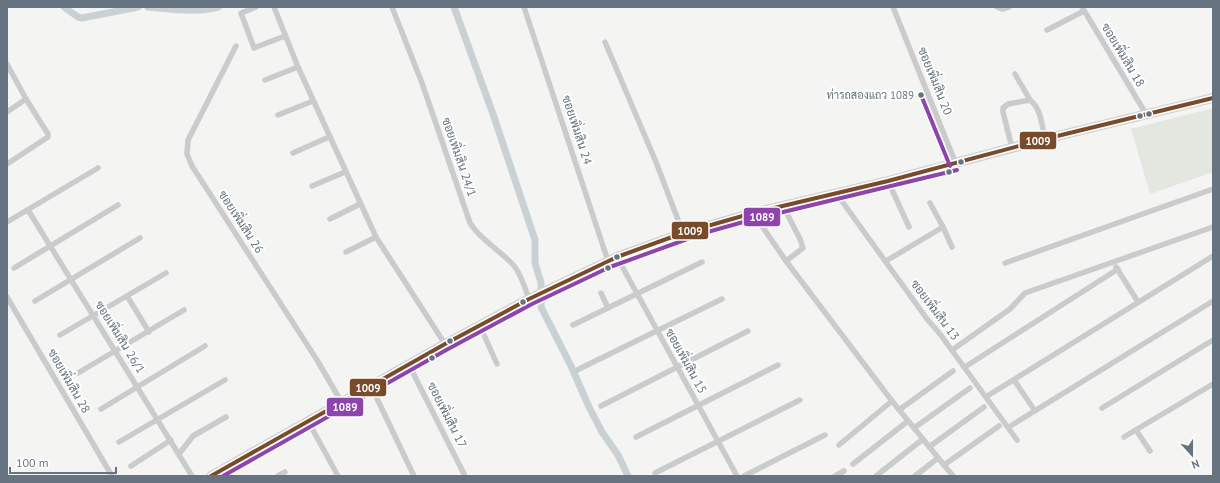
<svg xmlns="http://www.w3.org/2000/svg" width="1220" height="483" font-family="'PT Sans',Sarabun,sans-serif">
<rect width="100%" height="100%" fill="#f4f4f2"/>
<polygon fill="#e4e6e0" points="1213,108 1213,172 1150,194 1131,129"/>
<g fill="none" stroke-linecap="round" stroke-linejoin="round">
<g stroke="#cad1d4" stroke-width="7">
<polyline points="64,7 78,17 82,18 138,7"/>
<path d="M 148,7 C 172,9 194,13 218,7"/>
<polyline points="454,7 493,114 535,240 535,263 541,283 541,307 571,366 589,407 602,432 618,455 628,476"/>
</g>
<g stroke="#d0d0d0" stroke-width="10">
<polyline id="secondary" points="211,476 445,344 529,299 617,257 683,233 753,213 888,181 1045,139 1213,98"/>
</g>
<g stroke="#cacbcc" stroke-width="5.5">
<polyline points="256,7 241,13 254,48 285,36"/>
<polyline points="274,7 298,67 376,237 445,344"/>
<path d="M 392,7 L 422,83 L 470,223 C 481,241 502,251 515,267 C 522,277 525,288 529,299"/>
<polyline points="524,7 608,261"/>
<polyline points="893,7 956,164"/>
<polyline points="997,7 1002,9 1009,7"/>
<polyline points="1082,7 1146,114"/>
<polyline points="1047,30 1084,11"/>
<polyline points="605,42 656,162 683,233"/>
<polyline points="236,46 188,140 187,154 192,166 317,360 342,403"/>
<polyline points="7,64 26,99 48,134 48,137 7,164"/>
<polyline points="1015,74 1030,100"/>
<polyline points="265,80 298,67"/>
<polyline points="7,112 26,99"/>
<polyline points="278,115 313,101"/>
<path d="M 1012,148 L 1003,112 L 1003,108 L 1008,104 L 1030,100 C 1041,108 1042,126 1045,139"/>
<polyline points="293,153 329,137"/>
<polyline points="888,181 909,227"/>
<polyline points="312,186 345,172"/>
<polyline points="836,193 927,319 940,334 1017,440"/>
<polyline points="930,203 943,227"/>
<polyline points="783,206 800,239 803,248 786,261"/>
<polyline points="28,210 192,476"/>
<polyline points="753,213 786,261 892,401 953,476"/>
<polyline points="330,219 360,204"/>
<polyline points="7,222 98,168"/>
<polyline points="346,252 376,237"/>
<polyline points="617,257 737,476"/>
<polyline points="886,261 943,227 952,247"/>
<polyline points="1005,263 1213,189"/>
<polyline points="1116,267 1138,302"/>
<polyline points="14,268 118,205"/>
<polyline points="601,293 608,308"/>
<polyline points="127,296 149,332"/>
<polyline points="7,297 112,476"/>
<polyline points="35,301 140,238"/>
<polyline points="573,325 702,262"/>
<polyline points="480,326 497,364"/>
<polyline points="60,335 166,273"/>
<polyline points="955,348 1010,309 1025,293 1213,227"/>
<polyline points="409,365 465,476"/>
<polyline points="968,365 1118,269"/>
<polyline points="577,370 722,299"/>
<polyline points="78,373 184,310"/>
<polyline points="1014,380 1035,411"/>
<polyline points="371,386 414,476"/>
<polyline points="989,395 1213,256"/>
<polyline points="601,406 748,331"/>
<polyline points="1102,408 1213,340"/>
<polyline points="101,409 205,346"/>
<polyline points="899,410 953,371"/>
<polyline points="308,421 338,476"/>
<polyline points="1012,425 1213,301"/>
<polyline points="914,428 970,388"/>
<polyline points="1136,430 1150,451"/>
<polyline points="636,437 778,365"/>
<polyline points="1124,437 1213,384"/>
<polyline points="119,442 225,380"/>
<polyline points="839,445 892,401"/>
<polyline points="929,447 984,407"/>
<polyline points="179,454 193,436 226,417"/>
<polyline points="853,464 908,421"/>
<polyline points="944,465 999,426"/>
<polyline points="131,466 171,440"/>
<polyline points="655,473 800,400"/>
<polyline points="278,476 285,472"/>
<polyline points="744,476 825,435"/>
<polyline points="835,476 844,471"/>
<polyline points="876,476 923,439"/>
<polyline points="915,476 938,458"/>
</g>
<use href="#secondary" stroke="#dedfdf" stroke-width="8"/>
<g stroke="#fff" stroke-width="7">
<polyline id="bus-1" points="211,476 445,344 529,299 617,257 683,233 753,213 888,181 1045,139 1213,98"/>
</g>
<g stroke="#fff" stroke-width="7">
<g id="bus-2">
<polyline points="921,95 950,166"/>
<polyline points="223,476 448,349 532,304 610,267 704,233 754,219 957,170"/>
</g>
</g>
<use href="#bus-1" stroke="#7a4b2a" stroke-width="4"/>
<use href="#bus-2" stroke="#8e44ad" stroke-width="4"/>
</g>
<g fill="#657480" stroke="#fff" stroke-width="1.5">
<circle cx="921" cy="95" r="3.5"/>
<circle cx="1149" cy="114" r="3.5"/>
<circle cx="1140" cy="116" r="3.5"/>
<circle cx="961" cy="162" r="3.5"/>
<circle cx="949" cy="172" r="3.5"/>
<circle cx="617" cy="257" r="3.5"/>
<circle cx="608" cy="268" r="3.5"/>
<circle cx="523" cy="302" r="3.5"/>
<circle cx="450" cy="341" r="3.5"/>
<circle cx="432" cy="358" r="3.5"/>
</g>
<g text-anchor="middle" stroke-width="4" stroke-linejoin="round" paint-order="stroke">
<g font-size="11" fill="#657480" stroke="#fff" text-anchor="end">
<text x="914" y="99">ท่ารถสองแถว 1089</text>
</g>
<g font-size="12" fill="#657480" stroke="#fff">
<text transform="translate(1123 55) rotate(59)" y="4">ซอยเพิ่มสิน 18</text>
<text transform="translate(935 81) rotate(68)" y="4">ซอยเพิ่มสิน 20</text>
<text transform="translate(577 130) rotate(72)" y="4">ซอยเพิ่มสิน 24</text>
<text transform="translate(459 157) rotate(71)" y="4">ซอยเพิ่มสิน 24/1</text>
<text transform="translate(241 222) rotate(57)" y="4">ซอยเพิ่มสิน 26</text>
<text transform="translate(935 310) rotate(53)" y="4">ซอยเพิ่มสิน 13</text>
<text transform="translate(120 337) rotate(58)" y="4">ซอยเพิ่มสิน 26/1</text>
<text transform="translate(686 361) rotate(61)" y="4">ซอยเพิ่มสิน 15</text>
<text transform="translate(69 381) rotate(60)" y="4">ซอยเพิ่มสิน 28</text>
<text transform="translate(447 415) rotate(63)" y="4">ซอยเพิ่มสิน 17</text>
</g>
</g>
<g stroke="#fff" stroke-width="1.5">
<rect x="1019" y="131" width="38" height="19" rx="4" fill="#7a4b2a"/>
<rect x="743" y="207" width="38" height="20" rx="4" fill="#8e44ad"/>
<rect x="671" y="221" width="38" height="19" rx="4" fill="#7a4b2a"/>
<rect x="349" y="378" width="38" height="19" rx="4" fill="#7a4b2a"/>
<rect x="326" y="397" width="38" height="20" rx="4" fill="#8e44ad"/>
</g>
<g font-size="11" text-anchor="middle" font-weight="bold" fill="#fff">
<text x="1038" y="145">1009</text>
<text x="762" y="221">1089</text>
<text x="690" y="235">1009</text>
<text x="368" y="392">1009</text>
<text x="345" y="411">1089</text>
</g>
<rect width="1220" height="483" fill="none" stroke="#657480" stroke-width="16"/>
<g transform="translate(1192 455) rotate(159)" stroke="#ffffff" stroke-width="3" paint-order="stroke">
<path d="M0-3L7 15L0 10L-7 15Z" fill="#657480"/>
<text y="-6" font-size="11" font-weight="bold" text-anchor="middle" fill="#657480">N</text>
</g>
<path d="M10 467v6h106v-6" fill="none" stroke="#657480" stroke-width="2"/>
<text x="16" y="467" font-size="12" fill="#657480" stroke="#ffffff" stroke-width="3" paint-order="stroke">100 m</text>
</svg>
